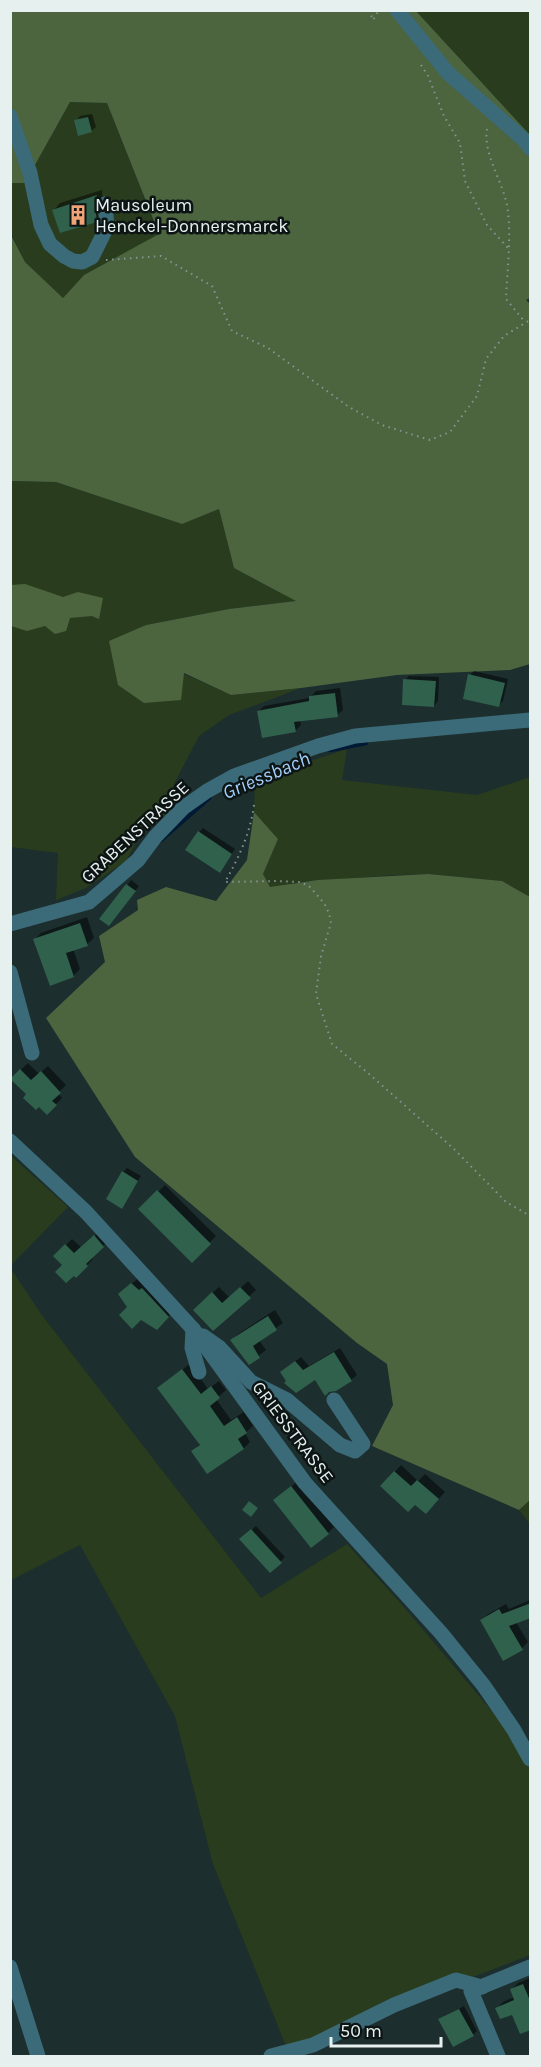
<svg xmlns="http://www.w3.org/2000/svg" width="541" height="2067" font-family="Karla,sans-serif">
<rect width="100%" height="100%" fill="#1c2e2d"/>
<g fill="#293d1e">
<polygon points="416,11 530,11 530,135"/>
<polygon points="70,102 107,103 159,235 84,275 63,298 25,262 11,233 11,183 25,183"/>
<polygon points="11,481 56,482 182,524 219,509 234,568 297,601 229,609 146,625 110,641 231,695 301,688 229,715 199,736 174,784 168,813 143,830 126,861 86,888 56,900 58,853 11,847"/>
<polygon points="347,749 342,780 477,795 530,777 530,897 502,881 428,874 395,875 300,882 270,888 263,874 278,839 254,812 255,779"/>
<polygon points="11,1156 68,1207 11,1265"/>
<polygon points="10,1267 41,1314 261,1598 347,1544 403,1606 506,1728 530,1767 530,1955 390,2009 304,2056 290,2056 213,1864 175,1716 80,1545 11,1580 10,1322 12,1321"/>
<polygon points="530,1500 530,1524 519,1510"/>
</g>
<g fill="#4c653f">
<polygon points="11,11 416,11 530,135 530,298 526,300 530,304 530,664 510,670 397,675 301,688 231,695 184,673 181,700 144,703 118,685 109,641 146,625 229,609 296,601 234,568 219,509 182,524 56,482 11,481 10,233 25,262 63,298 84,275 159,234 107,103 70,102 25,183 11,183"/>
<polygon points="25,584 63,597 78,592 103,598 99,619 92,616 70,618 66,631 55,634 45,626 27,631 11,626 11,585"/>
<polygon points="254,812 278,839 263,874 270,887 318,880 428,874 502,881 530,897 530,1500 519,1510 372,1446 393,1405 387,1364 357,1343 135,1157 46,1018 105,962 99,936 138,910 137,900 166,887 216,901 247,860"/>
</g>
<g fill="#0007">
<polygon points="92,114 96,127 91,131 76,121 80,116"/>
<polygon points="102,190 103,214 96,221 54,210 60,203"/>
<polygon points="474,671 508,679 503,701 498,705 470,675"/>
<polygon points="409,676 439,677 438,701 434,706 405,680"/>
<polygon points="340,688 343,710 337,715 300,720 301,725 295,731 259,711 264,706 309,698 316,691"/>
<polygon points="203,828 235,849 224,866 199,832"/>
<polygon points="131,880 139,886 113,920 101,919"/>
<polygon points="87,917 94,938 87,944 73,949 80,969 73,976 35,939 41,933"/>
<polygon points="28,1063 39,1074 48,1066 66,1085 58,1093 62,1098 47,1113 12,1078"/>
<polygon points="127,1168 141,1176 122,1207 123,1172"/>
<polygon points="165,1185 216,1236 192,1260 141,1209"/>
<polygon points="101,1230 110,1239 91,1257 93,1259 76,1276 55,1256 72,1239 82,1248"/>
<polygon points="139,1278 174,1309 164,1322 141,1318 129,1307 127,1287"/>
<polygon points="248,1281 256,1290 214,1329 201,1303 219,1287 230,1298"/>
<polygon points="275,1310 283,1323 259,1340 266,1350 249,1363 232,1340 238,1334"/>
<polygon points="340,1348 357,1375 351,1380 336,1389 316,1378 288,1380 287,1367 301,1357 309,1366"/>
<polygon points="190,1364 208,1389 219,1381 226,1390 216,1399 231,1420 244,1412 253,1426 245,1433 250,1442 244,1448 208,1472 193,1451 200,1444 165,1382"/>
<polygon points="401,1465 418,1481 425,1474 445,1492 432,1506 415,1503 382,1486"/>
<polygon points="298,1481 334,1527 328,1533 282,1494"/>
<polygon points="256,1526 285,1557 270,1571 241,1539"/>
<polygon points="530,1600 530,1617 516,1622 528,1642 522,1648 482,1620 488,1614 506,1604 509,1609"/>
<polygon points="530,1978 530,2028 513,2013 497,2008 503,2002 514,1997 511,1990 518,1983"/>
<polygon points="464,2006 477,2031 473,2035 440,2020"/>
</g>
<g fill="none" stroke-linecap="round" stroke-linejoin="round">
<g stroke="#001a35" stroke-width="4.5">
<polyline points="330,750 366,743"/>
<polyline points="224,789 257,775"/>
<polyline points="161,840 209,798"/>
</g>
</g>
<g fill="#2f614c">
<polygon points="88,117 92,132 78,136 74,120"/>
<polygon points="97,195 95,205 97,222 60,233 52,210"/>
<polygon points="468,674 505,683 499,707 463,699"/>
<polygon points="403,679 436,681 434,707 402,705"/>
<polygon points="335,693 338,717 294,722 296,732 262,738 257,711 309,701 309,696"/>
<polygon points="198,831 232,854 220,873 185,850"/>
<polygon points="126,884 136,891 109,926 99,919"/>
<polygon points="80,923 88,946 66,953 74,977 50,986 33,939"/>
<polygon points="20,1069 31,1080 41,1071 61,1093 52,1101 57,1105 47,1115 39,1107 36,1110 23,1098 26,1094 10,1079"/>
<polygon points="122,1171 138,1181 122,1209 106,1199"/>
<polygon points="157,1190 211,1244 192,1263 138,1209"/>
<polygon points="94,1235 104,1247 86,1264 88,1266 76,1278 74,1276 66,1283 55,1272 62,1265 53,1256 65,1244 74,1253"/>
<polygon points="131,1283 139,1290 142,1288 169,1317 157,1330 141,1320 132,1329 119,1315 127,1307 118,1294"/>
<polygon points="240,1287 251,1298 213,1331 193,1310 212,1292 222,1303"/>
<polygon points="268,1316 277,1330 253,1346 260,1358 249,1365 230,1340"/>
<polygon points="334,1352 352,1381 336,1391 329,1392 325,1396 315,1380 296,1393 284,1383 286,1381 280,1372 295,1361 303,1370"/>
<polygon points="182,1369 201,1394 211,1386 220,1398 210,1406 224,1426 237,1417 247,1433 238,1439 244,1449 207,1474 191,1451 200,1445 157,1388"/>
<polygon points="394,1471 411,1486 417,1480 439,1499 426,1514 415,1505 408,1512 380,1486"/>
<polygon points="291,1486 329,1534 311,1548 273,1500"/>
<polygon points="249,1501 258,1508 251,1517 242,1510"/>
<polygon points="251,1529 282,1563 270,1573 239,1539"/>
<polygon points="531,1603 531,1618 509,1626 523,1650 503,1661 480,1620 499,1609 502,1614"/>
<polygon points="523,1984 531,2003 531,2030 520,2034 512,2015 500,2019 495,2008 514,2000 510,1989"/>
<polygon points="459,2009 474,2036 453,2047 438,2019"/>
</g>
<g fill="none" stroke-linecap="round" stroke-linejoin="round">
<g stroke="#869493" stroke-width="2" stroke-dasharray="1.5 4.5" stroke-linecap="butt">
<polyline points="369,10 373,20 379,10"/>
<polyline points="421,65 428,76 444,116 460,143 465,181 487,225 508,248"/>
<path d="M 487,129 C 483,154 502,180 507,205 C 512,233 507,271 506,299 L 525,322"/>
<polyline points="106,260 161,256 212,286 232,331 268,348 349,407 382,425 430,440 450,432 477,396 486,359 504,336 530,320"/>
<path d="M 254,805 C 250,834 239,857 225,882 L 277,881 L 300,882 L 309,886 L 324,903 L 329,913 L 331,923 L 321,956 L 316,994 L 332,1044 L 368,1073 L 454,1149 L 506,1202 L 530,1216"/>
</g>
<g stroke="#3b6a78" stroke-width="15">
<polyline points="397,10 448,73 523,139 530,148"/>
<polyline points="10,116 30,173 41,225 50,244 64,256 73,261 82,262 92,257 107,227 105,204"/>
<polyline points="10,924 89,902 138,860 155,837 183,808 207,791 234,776 318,746 355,736 530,720"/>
<polyline points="10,972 32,1053"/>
<polyline points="10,1141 86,1212 193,1329 305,1483 441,1633 484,1686 514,1730 530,1759"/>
<polyline points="193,1329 192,1348 199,1372"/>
<polyline points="203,1336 220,1348 251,1382 287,1400 340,1445 355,1451 363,1444 334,1400"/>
<polyline points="10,1967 38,2056"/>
<polyline points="271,2056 313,2045 394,2005 456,1980 482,1987"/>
<polyline points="498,2056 471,1991 530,1967"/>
</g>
</g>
<defs>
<g id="building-bare" transform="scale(1.62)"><path d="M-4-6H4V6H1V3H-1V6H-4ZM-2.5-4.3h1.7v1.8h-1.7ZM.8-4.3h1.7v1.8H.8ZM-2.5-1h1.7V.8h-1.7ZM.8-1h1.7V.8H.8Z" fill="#efa376" stroke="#0d1514" stroke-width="2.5" paint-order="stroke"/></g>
</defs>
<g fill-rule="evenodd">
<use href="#building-bare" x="78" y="215"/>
</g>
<g text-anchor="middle" stroke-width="5" stroke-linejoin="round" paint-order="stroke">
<g font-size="18" fill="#e5f0ef" stroke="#0d1514" text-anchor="start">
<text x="95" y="211">Mausoleum<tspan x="95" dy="21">Henckel-Donnersmarck</tspan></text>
</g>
<g font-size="18" fill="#e5f0ef" stroke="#0d1514">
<text transform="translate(135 832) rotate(-43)" y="6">GRABENSTRASSE</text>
<text transform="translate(293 1432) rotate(53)" y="6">GRIESSTRASSE</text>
</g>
<g font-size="20" font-style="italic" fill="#a2cef9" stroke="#0d1514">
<text transform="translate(266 775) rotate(-23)" y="7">Griessbach</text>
</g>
</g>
<rect width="541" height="2067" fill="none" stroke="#e5f0ef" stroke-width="24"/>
<path d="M331 2037v9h110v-9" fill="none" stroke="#e5f0ef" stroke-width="3"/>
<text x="340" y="2037" font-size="18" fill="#e5f0ef" stroke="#0d1514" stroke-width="4.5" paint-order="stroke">50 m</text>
</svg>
